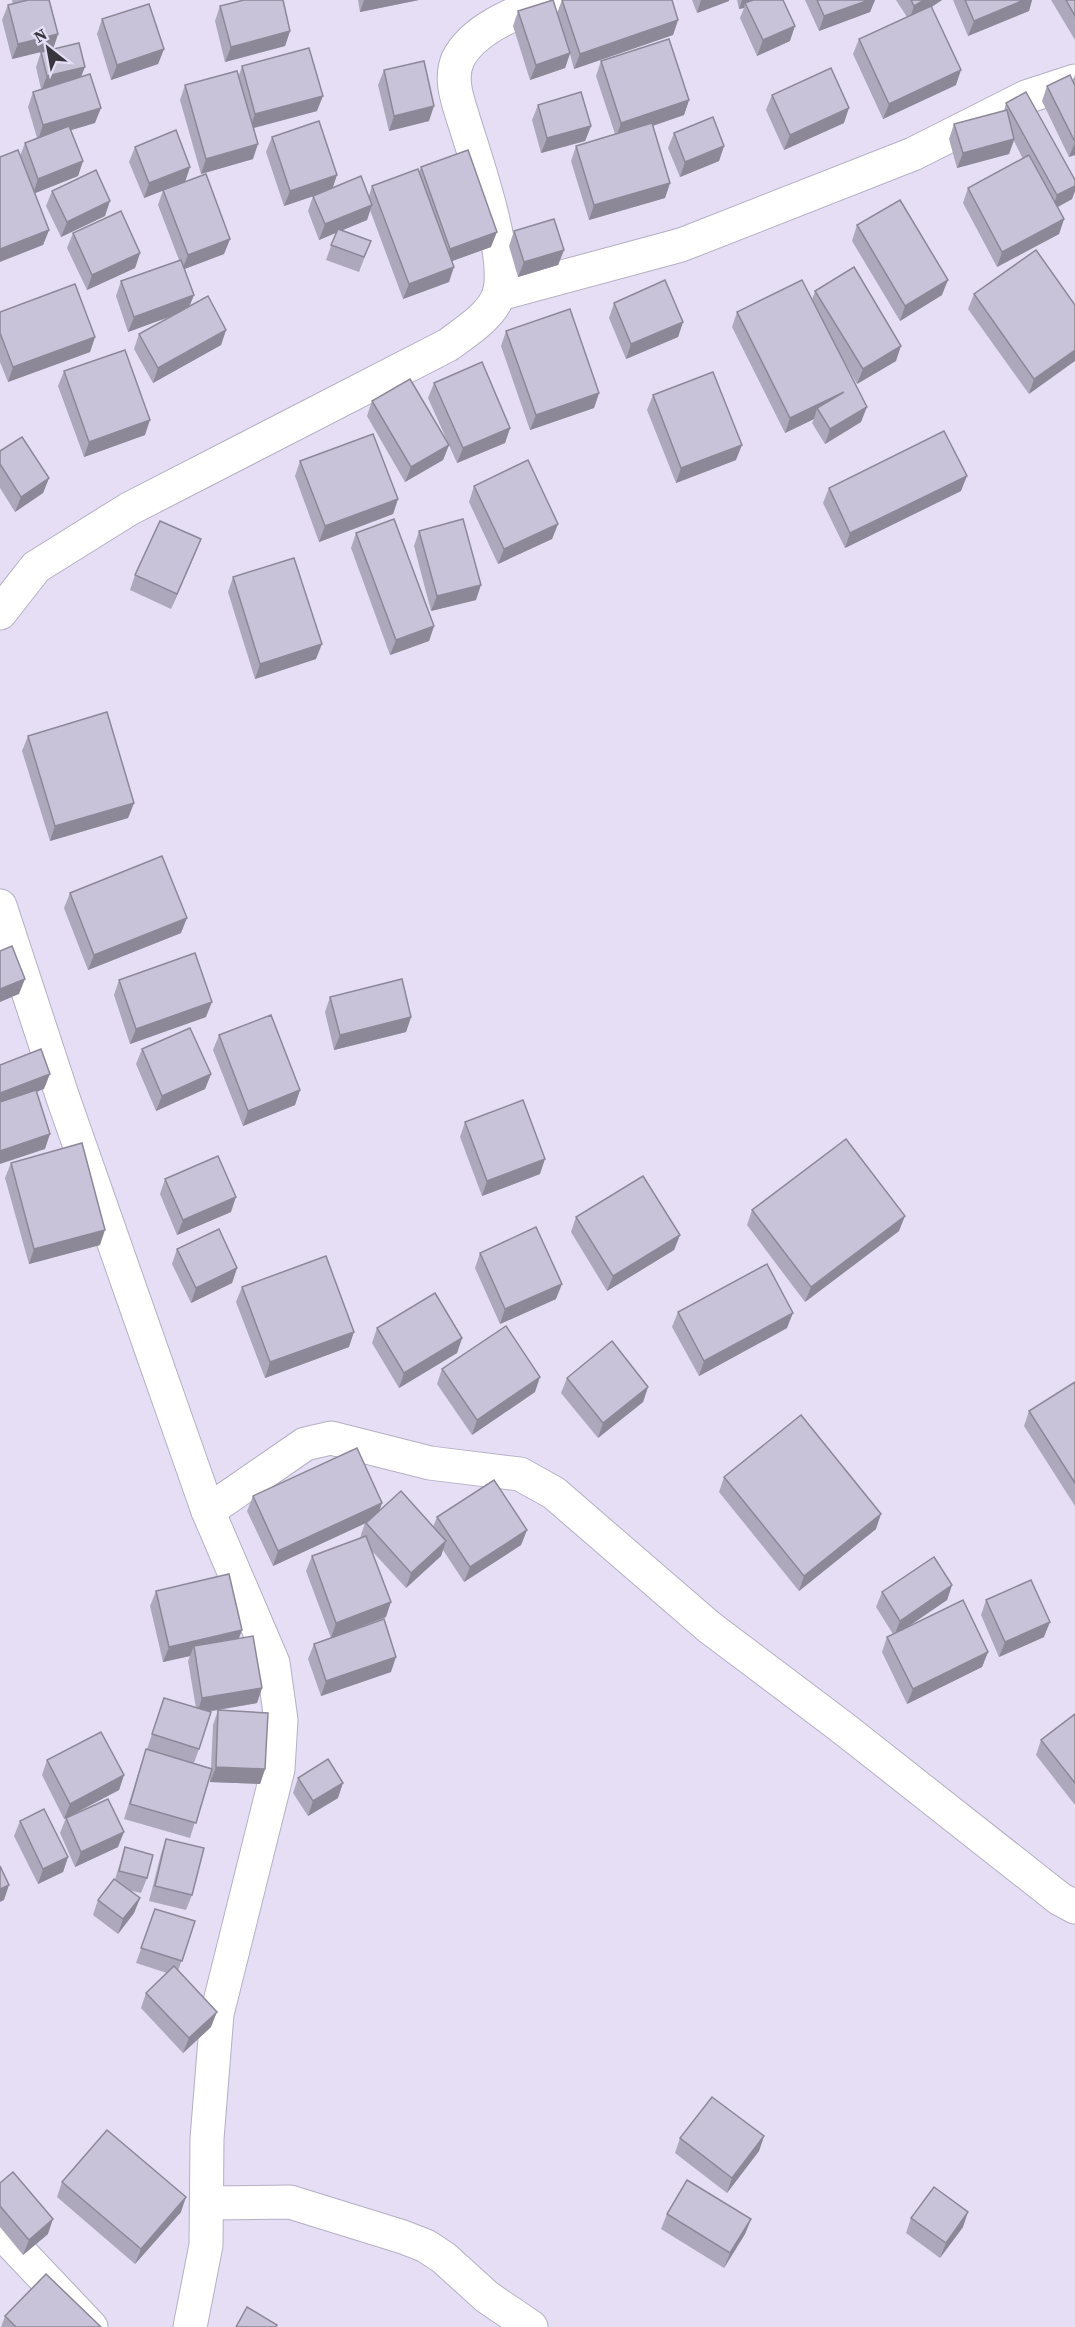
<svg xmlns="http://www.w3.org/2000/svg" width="1075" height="2327" font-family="'Source Serif 4',serif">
<rect width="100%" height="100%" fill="#e5def5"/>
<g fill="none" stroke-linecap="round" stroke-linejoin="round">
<g stroke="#b5afc4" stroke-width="35">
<g id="street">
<polyline points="499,294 681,245 913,154 1026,97 1075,81"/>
<polyline points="208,1511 305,1444 331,1438 430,1463 520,1474 554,1493 709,1627 843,1728 1060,1899 1075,1907"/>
<polyline points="207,2203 290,2202 403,2237 426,2246 444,2258 487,2297 531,2327"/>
<polyline points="0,2231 91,2327"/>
</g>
</g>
<g stroke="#b5afc4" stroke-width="35">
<g id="secondary">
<path d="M 0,613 L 36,567 L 129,509 L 448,345 C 465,332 492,316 499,294 C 510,256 476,160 464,121 C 458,101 449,80 458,59 C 474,28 518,12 548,0"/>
<polyline points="0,906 63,1098 208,1511 273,1663 281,1720 278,1769 217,2014 207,2139 206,2245 190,2327"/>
</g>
</g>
<use href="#street" stroke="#fff" stroke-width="33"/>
<use href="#secondary" stroke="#fff" stroke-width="33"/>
</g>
<g fill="#ada8bb">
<polygon points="12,0 50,0 50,1 58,34 53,49 81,77 95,123 71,130 83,161 78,176 35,193 49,230 43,245 20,156 25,143 37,138 28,107 33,92 41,89 36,67 41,52 12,59 2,20 8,5 13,4"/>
<polygon points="358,0 419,0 360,12"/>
<polygon points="562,0 678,20 673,35 574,69 570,54 565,68 530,80 513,26 518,11 557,13"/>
<polygon points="692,0 729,0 729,1 697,13"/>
<polygon points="737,0 783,0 790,41 757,56 740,18 744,8 739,9"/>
<polygon points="805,0 875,0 870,12 819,31"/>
<polygon points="896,0 942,0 932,7 956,85 883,119 853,54 859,39 907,17"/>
<polygon points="953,0 1032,0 1029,11 968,36"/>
<polygon points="1051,0 1075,0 1075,40"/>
<polygon points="220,6 290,31 285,46 225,62 215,21"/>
<polygon points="102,19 164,49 158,64 111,80 97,34"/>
<polygon points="601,61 689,100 684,115 653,126 670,183 665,198 589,220 571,161 576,146 615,134 596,76"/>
<polygon points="242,66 317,111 254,128 253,159 201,174 180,100 185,85 239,75"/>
<polygon points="384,70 429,121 389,131 378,85"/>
<polygon points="1075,75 1075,155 1069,157 1042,101 1047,86 1072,81"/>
<polygon points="772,95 844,123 784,150 766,110"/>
<polygon points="1006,103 1075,180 1075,191 1072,199 1058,207 1064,219 1059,234 997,267 963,203 968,188 1023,159 1014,141 1009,154 957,168 949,139 954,124 1004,111"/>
<polygon points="538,105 591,126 585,141 541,153 532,120"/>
<polygon points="674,133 724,146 719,161 680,177 668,148"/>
<polygon points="272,137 333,188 369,196 372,186 419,172 421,167 491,247 452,261 449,282 403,299 370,210 367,220 342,230 371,241 359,272 326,260 336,232 319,240 308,211 313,196 284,206 266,152"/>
<polygon points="135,147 190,167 185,182 144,198 129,162"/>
<polygon points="163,190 230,239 224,254 184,269 194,295 189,306 226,330 221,345 153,383 134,349 139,334 174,315 128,332 116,296 121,281 179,260 158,205"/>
<polygon points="52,191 105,216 61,237 46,206"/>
<polygon points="857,225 942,295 900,321 852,241"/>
<polygon points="514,231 564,250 558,265 518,277 509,246"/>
<polygon points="73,233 140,253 135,268 87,290 67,248"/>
<polygon points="815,291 896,361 857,384 843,360 861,422 825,444 812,423 814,419 785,433 732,327 737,312 812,300"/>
<polygon points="974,294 1075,305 1029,394 968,309"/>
<polygon points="614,303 683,322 678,337 626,359 609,318"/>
<polygon points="0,312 95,337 90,352 8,382 0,362"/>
<polygon points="506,331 599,393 594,408 530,430 501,346"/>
<polygon points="64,371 145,435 84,457 58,386"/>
<polygon points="434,383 510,428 505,443 457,463 428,398"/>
<polygon points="653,395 736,460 676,483 647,410"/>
<polygon points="372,401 449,445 443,460 405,482 367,416"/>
<polygon points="0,451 49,478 43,493 15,512 0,488"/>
<polygon points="300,461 398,499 393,514 319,542 295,476"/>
<polygon points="474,486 558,524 552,539 498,564 469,502"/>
<polygon points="829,488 961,491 845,548 823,503"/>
<polygon points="419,531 476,600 431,611 414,546"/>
<polygon points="356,533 434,626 429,641 390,655 351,548"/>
<polygon points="201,539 195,554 171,609 130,590 135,575"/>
<polygon points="233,577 316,659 255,679 228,592"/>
<polygon points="28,736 134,803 128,818 50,841 22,751"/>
<polygon points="70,893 181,933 88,970 64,908"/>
<polygon points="119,980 206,1017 130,1044 114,995"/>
<polygon points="330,997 411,1017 406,1032 334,1050 325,1012"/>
<polygon points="219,1035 300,1090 295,1105 243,1126 213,1050"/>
<polygon points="142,1049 211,1074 205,1089 156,1111 136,1064"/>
<polygon points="465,1122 540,1174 482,1196 460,1137"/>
<polygon points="11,1163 100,1245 29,1264 5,1178"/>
<polygon points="165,1179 231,1212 177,1235 160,1194"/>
<polygon points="752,1210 899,1231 805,1302 747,1225"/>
<polygon points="576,1217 680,1235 674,1250 607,1291 571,1232"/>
<polygon points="177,1249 237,1268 232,1283 191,1303 172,1264"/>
<polygon points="480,1253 556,1299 500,1324 475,1268"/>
<polygon points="242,1287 349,1347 265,1378 236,1302"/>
<polygon points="678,1312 787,1328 699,1376 672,1327"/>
<polygon points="377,1328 462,1338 457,1353 399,1388 372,1343"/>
<polygon points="442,1369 535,1392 472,1435 437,1384"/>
<polygon points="567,1378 648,1387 643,1402 598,1438 561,1393"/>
<polygon points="1075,1382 1075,1506 1024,1426 1029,1411"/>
<polygon points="724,1477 876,1529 799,1591 719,1492"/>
<polygon points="253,1496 382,1503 379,1510 433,1527 437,1517 527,1530 521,1545 464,1582 443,1550 441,1556 406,1588 372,1551 386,1617 331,1638 306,1571 312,1556 360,1538 365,1523 273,1566 247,1511"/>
<polygon points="952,1585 947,1600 905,1629 988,1652 982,1667 907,1704 882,1652 887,1637 893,1634 876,1607 882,1592"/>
<polygon points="156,1591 242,1630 239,1638 262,1688 257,1703 208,1712 199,1749 194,1763 211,1768 213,1725 218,1710 265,1769 260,1784 210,1782 210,1774 190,1838 124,1819 141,1764 147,1749 164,1698 196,1708 188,1661 190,1656 163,1662 150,1606"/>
<polygon points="986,1600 1044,1637 999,1657 981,1615"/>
<polygon points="314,1644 391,1672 321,1696 308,1659"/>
<polygon points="1075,1714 1075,1805 1036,1755 1041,1740"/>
<polygon points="47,1760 124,1775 119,1790 64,1819 42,1775"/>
<polygon points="298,1778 338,1798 308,1816 293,1793"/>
<polygon points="66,1818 118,1847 75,1867 60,1833"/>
<polygon points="20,1821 68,1857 63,1872 38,1884 14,1836"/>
<polygon points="166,1839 192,1895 186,1910 149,1901 161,1854"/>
<polygon points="125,1847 147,1878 141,1893 128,1890 140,1898 134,1913 118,1934 93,1915 98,1900 115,1879"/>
<polygon points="155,1909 195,1921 178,1971 211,2027 183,2053 141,2008 146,1993 167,1973 136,1963"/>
<polygon points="764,2136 759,2151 727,2193 675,2153 680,2138"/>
<polygon points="62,2182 181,2212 135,2264 57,2197"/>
<polygon points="0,2183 48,2234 23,2255 0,2227"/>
<polygon points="667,2214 751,2219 745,2234 724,2268 661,2229"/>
<polygon points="911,2218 963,2227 940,2258 906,2233"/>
<polygon points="5,2316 101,2327 1,2327"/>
</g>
<g fill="#8d8898">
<polygon points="364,0 419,0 360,12"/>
<polygon points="701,0 729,0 729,1 697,13"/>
<polygon points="742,0 779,0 745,3 744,8 739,9"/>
<polygon points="869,0 875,0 870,12 819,31 824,16"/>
<polygon points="924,0 942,0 909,21 914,6"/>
<polygon points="1024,0 1032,0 1029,11 968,36 974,21"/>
<polygon points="678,20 673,35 574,69 580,54"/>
<polygon points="795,26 790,41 757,56 763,40"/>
<polygon points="290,31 285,46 225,62 231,47"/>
<polygon points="58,34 53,49 12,59 18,44"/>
<polygon points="164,49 158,64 111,80 117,65"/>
<polygon points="570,53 565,68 530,80 536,65"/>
<polygon points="85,67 79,82 41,91 47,76"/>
<polygon points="961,70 956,85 883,119 889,104"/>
<polygon points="323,96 317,111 249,129 255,114"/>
<polygon points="689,100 684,115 616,138 621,123"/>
<polygon points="434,106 429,121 389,131 394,116"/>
<polygon points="101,108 95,123 38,140 43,125"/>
<polygon points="849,108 844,123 784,150 790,135"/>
<polygon points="591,126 585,141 541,153 547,138"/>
<polygon points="1014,139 1009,154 957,168 963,153"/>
<polygon points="1075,142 1075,155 1069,157"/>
<polygon points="258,144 253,159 201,174 206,159"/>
<polygon points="724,146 719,161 680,177 685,162"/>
<polygon points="83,161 78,176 33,194 38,179"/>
<polygon points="190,167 185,182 144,198 149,183"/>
<polygon points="337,175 332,190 284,206 290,191"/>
<polygon points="670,183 665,198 589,220 594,205"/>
<polygon points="1075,186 1075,191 1072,199 1052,210 1057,195"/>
<polygon points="110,201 105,216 61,237 67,222"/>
<polygon points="372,205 367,220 319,240 325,224"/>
<polygon points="1064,219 1059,234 997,267 1002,252"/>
<polygon points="49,230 43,245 0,262 0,249"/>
<polygon points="497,232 491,247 444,264 450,249"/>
<polygon points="230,239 224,254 182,270 188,255"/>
<polygon points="564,250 558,265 518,277 524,262"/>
<polygon points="140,253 135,268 87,290 92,275"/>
<polygon points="454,267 449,282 403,299 409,284"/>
<polygon points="948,280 942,295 900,321 905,306"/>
<polygon points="194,295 188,310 128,332 134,317"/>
<polygon points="683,322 678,337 626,359 631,344"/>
<polygon points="226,330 221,345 153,383 158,368"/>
<polygon points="95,337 90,352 8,382 13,367"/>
<polygon points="901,346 896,361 857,384 863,369"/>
<polygon points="1075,350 1075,361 1029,394 1034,379"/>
<polygon points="844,392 817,408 814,419 785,433 790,418"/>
<polygon points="599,393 594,408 530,430 536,415"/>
<polygon points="867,407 861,422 825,444 830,429"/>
<polygon points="150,420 145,435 84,457 89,442"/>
<polygon points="510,428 505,443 457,463 463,448"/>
<polygon points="449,445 443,460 405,482 411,467"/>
<polygon points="742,445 736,460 676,483 681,468"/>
<polygon points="967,476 961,491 845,548 850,533"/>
<polygon points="49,478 43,493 15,512 21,497"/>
<polygon points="398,499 393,514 319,542 325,526"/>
<polygon points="558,524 552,539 498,564 504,549"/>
<polygon points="201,539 195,554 171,609 177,594"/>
<polygon points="481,585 476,600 431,611 437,596"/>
<polygon points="434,626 429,641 390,655 396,640"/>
<polygon points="322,644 316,659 255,679 260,664"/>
<polygon points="134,803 128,818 50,841 55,826"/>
<polygon points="187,918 181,933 88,970 94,955"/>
<polygon points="25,979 19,994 0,1002 0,989"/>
<polygon points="212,1002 206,1017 130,1044 136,1029"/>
<polygon points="411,1017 406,1032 334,1050 340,1035"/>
<polygon points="50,1074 44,1089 0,1106 0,1093"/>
<polygon points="211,1074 205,1089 156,1111 162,1096"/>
<polygon points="300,1090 295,1105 243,1126 248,1111"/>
<polygon points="50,1134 45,1149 0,1164 0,1151"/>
<polygon points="545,1159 540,1174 482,1196 487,1181"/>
<polygon points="236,1197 231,1212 177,1235 183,1220"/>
<polygon points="905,1216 899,1231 805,1302 811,1287"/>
<polygon points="105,1230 100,1245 29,1264 34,1249"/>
<polygon points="680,1235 674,1250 607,1291 613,1276"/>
<polygon points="237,1268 232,1283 191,1303 196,1288"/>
<polygon points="562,1284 556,1299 500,1324 505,1309"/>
<polygon points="793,1313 787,1328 699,1376 704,1361"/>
<polygon points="354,1332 349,1347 265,1378 270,1362"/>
<polygon points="462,1338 457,1353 399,1388 404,1373"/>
<polygon points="540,1377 535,1392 472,1435 477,1420"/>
<polygon points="648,1387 643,1402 598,1438 603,1423"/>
<polygon points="382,1503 377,1518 273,1566 278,1551"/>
<polygon points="881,1514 876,1529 799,1591 804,1576"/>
<polygon points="527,1530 521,1545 464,1582 470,1567"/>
<polygon points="446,1541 441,1556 406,1588 411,1573"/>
<polygon points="952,1585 947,1600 894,1636 900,1621"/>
<polygon points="391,1602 386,1617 331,1638 336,1623"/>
<polygon points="1050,1622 1044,1637 999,1657 1005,1642"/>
<polygon points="242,1630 236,1645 194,1646 190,1656 163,1662 169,1647"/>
<polygon points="988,1652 982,1667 907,1704 913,1689"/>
<polygon points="396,1657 391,1672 321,1696 326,1681"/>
<polygon points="262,1688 257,1703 197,1713 202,1698"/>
<polygon points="216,1767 265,1769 260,1784 210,1782"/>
<polygon points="124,1775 119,1790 64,1819 70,1804"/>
<polygon points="343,1783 338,1798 308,1816 313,1801"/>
<polygon points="124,1832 118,1847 75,1867 81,1852"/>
<polygon points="68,1857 63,1872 38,1884 43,1869"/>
<polygon points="9,1885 4,1900 0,1902 0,1889"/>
<polygon points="140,1898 134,1913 118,1934 123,1919"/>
<polygon points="217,2012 211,2027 183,2053 189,2038"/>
<polygon points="764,2136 759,2151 727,2193 732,2178"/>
<polygon points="186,2197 181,2212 135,2264 141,2249"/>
<polygon points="968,2212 963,2227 940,2258 946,2243"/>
<polygon points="53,2219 48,2234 23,2255 29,2240"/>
<polygon points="751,2219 745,2234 724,2268 730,2253"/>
</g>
<g fill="#c9c3d9" stroke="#8d8898" stroke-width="1.5">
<polygon points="28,0 49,0 58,34 18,44 8,5"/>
<polygon points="244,0 283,0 290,31 231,47 220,6"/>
<polygon points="553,0 570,53 536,65 518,11"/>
<polygon points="562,0 672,0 678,20 580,54"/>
<polygon points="753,0 783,0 795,26 763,40 745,3"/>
<polygon points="817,0 869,0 824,16"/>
<polygon points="911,0 924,0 914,6"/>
<polygon points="965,0 1024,0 974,21"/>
<polygon points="1066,0 1075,0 1075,16"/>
<polygon points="149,4 164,49 117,65 102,19"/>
<polygon points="931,6 961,70 889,104 859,39"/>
<polygon points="669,39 689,100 621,123 601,61"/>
<polygon points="79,43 85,67 47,76 41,52"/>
<polygon points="309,48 323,96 255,114 242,66"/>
<polygon points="424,61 434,106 394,116 384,70"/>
<polygon points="831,68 849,108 790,135 772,95"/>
<polygon points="237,71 258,144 206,159 185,85"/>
<polygon points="90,74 101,108 43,125 33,92"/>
<polygon points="1070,75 1075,86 1075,142 1047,86"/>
<polygon points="581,92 591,126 547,138 538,105"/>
<polygon points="1026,92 1075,180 1075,186 1057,195 1006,103"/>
<polygon points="1007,110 1014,139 963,153 954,124"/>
<polygon points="713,117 724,146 685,162 674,133"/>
<polygon points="319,121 337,175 290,191 272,137"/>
<polygon points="652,123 670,183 594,205 576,146"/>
<polygon points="69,126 83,161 38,179 25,143"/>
<polygon points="176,130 190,167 149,183 135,147"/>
<polygon points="18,150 49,230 0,249 0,157"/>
<polygon points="468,150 497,232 450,249 421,167"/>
<polygon points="1029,155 1064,219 1002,252 968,188"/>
<polygon points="418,169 454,267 409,284 372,186"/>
<polygon points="96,170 110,201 67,222 52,191"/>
<polygon points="206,174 230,239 188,255 163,190"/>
<polygon points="361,176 372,205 325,224 313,196"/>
<polygon points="900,200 948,280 905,306 857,225"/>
<polygon points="121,211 140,253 92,275 73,233"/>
<polygon points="554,219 564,250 524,262 514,231"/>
<polygon points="338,229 371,241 364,257 331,245"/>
<polygon points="1036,250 1075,305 1075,350 1034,379 974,294"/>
<polygon points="181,260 194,295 134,317 121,281"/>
<polygon points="854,267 901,346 863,369 815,291"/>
<polygon points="665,280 683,322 631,344 614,303"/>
<polygon points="802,280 867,407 830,429 817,408 844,392 790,418 737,312"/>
<polygon points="75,284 95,337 13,367 0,333 0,312"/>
<polygon points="208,296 226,330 158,368 139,334"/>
<polygon points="570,309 599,393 536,415 506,331"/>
<polygon points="125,350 150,420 89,442 64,371"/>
<polygon points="482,362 510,428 463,448 434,383"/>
<polygon points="713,372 742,445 681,468 653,395"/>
<polygon points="410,379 449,445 411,467 372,401"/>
<polygon points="944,431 967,476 850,533 829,488"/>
<polygon points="373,434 398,499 325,526 300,461"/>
<polygon points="22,437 49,478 21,497 0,464 0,451"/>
<polygon points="528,460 558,524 504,549 474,486"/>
<polygon points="394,519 434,626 396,640 356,533"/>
<polygon points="463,519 481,585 437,596 419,531"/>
<polygon points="160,521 201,539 177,594 135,575"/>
<polygon points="294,558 322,644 260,664 233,577"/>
<polygon points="107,712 134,803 55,826 28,736"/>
<polygon points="162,856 187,918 94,955 70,893"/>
<polygon points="12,946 25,979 0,989 0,951"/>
<polygon points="195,953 212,1002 136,1029 119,980"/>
<polygon points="402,979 411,1017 340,1035 330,997"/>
<polygon points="271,1015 300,1090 248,1111 219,1035"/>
<polygon points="190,1028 211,1074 162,1096 142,1049"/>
<polygon points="41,1049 50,1074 0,1093 0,1065"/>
<polygon points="36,1090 50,1134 0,1151 0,1102"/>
<polygon points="523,1100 545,1159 487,1181 465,1122"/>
<polygon points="846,1139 905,1216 811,1287 752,1210"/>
<polygon points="82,1143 105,1230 34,1249 11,1163"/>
<polygon points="218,1156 236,1197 183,1220 165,1179"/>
<polygon points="643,1176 680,1235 613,1276 576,1217"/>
<polygon points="536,1227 562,1284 505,1309 480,1253"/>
<polygon points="219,1229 237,1268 196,1288 177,1249"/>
<polygon points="326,1256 354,1332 270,1362 242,1287"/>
<polygon points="767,1264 793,1313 704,1361 678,1312"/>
<polygon points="435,1293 462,1338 404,1373 377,1328"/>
<polygon points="506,1326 540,1377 477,1420 442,1369"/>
<polygon points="612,1341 648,1387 603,1423 567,1378"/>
<polygon points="1075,1382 1075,1483 1029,1411"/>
<polygon points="801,1415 881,1514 804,1576 724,1477"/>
<polygon points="357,1448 382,1503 278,1551 253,1496"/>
<polygon points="494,1480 527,1530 470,1567 437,1517"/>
<polygon points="401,1491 446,1541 411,1573 366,1523"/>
<polygon points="366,1536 391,1602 336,1623 312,1556"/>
<polygon points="934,1557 952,1585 900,1621 882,1592"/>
<polygon points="229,1574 242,1630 169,1647 156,1591"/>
<polygon points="1031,1580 1050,1622 1005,1642 986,1600"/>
<polygon points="963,1600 988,1652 913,1689 887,1637"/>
<polygon points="384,1619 396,1657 326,1681 314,1644"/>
<polygon points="253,1636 262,1688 202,1698 194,1646"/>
<polygon points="164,1698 211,1712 199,1749 152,1734"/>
<polygon points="218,1710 268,1713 265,1769 216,1767"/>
<polygon points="1075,1714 1075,1783 1041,1740"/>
<polygon points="101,1732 124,1775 70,1804 47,1760"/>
<polygon points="146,1749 212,1769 196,1823 130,1804"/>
<polygon points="328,1759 343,1783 313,1801 298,1778"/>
<polygon points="108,1799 124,1832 81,1852 66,1818"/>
<polygon points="44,1809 68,1857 43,1869 20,1821"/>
<polygon points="166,1839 204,1848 192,1895 155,1886"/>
<polygon points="125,1847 153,1855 147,1878 119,1871"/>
<polygon points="0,1866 9,1885 0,1889"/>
<polygon points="114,1879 140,1898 123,1919 98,1900"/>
<polygon points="155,1909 195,1921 182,1961 141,1948"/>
<polygon points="174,1966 217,2012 189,2038 146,1993"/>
<polygon points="712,2097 764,2136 732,2178 680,2138"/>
<polygon points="107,2130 186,2197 141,2249 62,2182"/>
<polygon points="13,2172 53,2219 29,2240 0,2206 0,2183"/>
<polygon points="687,2180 751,2219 730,2253 667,2214"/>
<polygon points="934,2187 968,2212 946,2243 911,2218"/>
<polygon points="46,2274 101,2327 16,2327 5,2316"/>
<polygon points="247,2307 277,2325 276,2327 236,2327"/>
</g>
<g transform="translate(48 48) rotate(329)" stroke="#e5def5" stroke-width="4.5" paint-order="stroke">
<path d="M0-4.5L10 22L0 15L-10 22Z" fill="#37353e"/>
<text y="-9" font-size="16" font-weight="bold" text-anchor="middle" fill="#37353e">N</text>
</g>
</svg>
